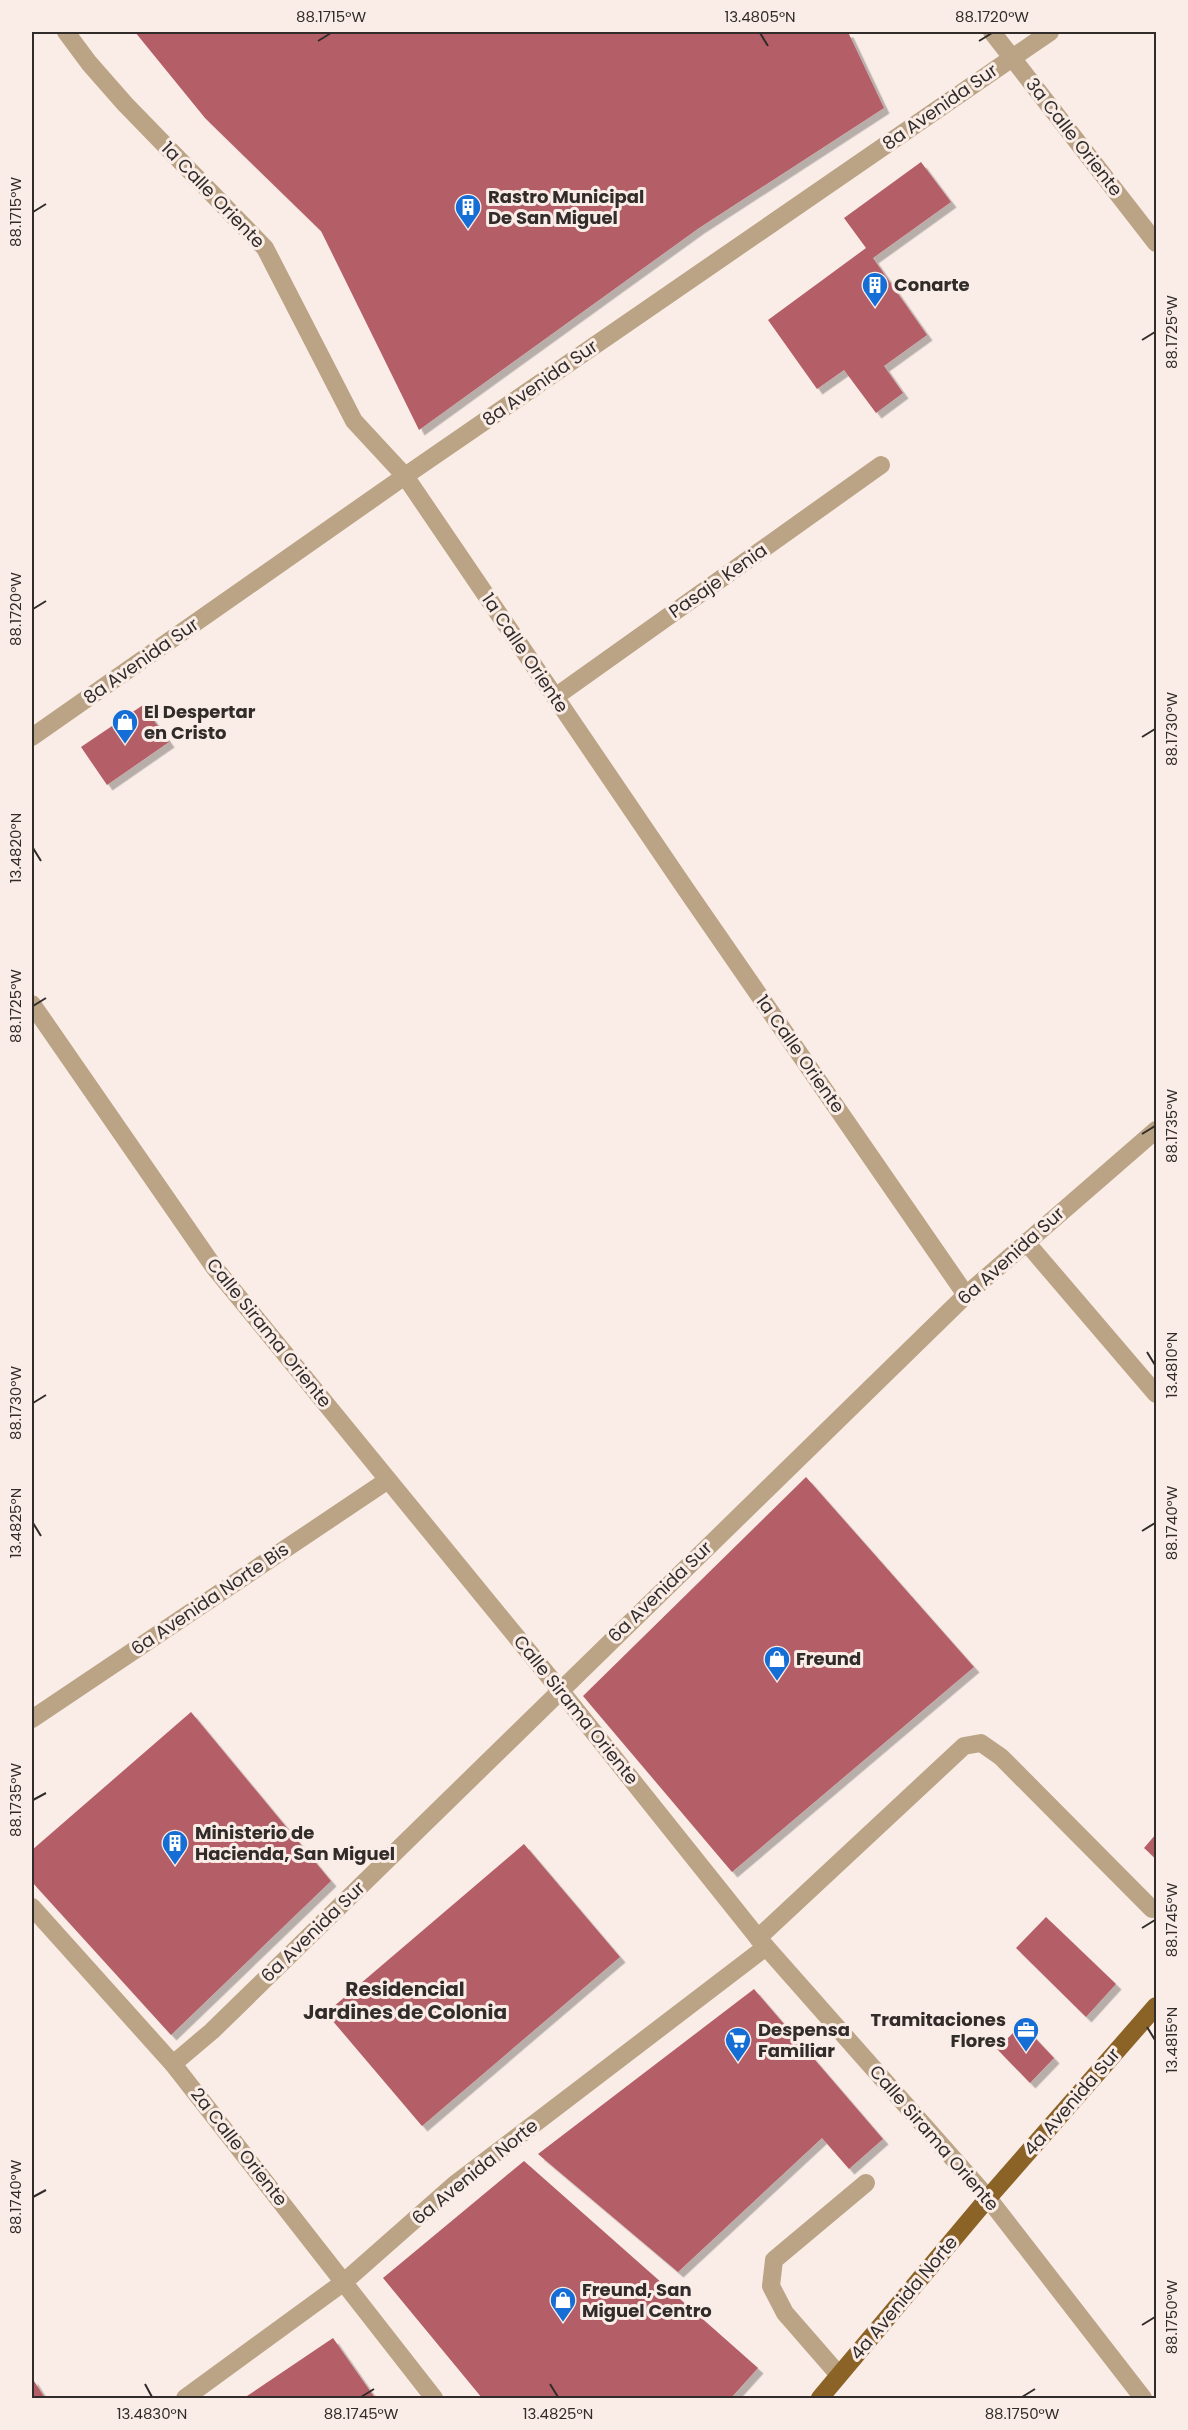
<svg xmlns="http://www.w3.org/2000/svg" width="1188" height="2430" font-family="Poppins,sans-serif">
<defs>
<filter id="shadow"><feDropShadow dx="5.5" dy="5.5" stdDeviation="0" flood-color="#0004"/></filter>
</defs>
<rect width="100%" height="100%" fill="#faede7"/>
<g fill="#b45f67" filter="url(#shadow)">
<polygon points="135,32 848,32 884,108 699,228 419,430 321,231 205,118"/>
<polygon points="921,162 951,202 873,258 927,335 884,366 903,393 876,413 844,370 817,389 768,320 866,248 844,218"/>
<polygon points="143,705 169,742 107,785 81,747"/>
<polygon points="806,1477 974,1667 732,1872 583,1696"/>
<polygon points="191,1712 331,1881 171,2035 32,1882 32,1850"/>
<polygon points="1156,1834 1156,1859 1144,1848"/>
<polygon points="524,1844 620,1957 422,2126 326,2013"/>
<polygon points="1046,1917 1116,1984 1086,2017 1016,1948"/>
<polygon points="754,1989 883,2139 849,2169 822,2138 678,2272 538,2154"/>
<polygon points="1022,2024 1054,2058 1030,2083 997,2049"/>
<polygon points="524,2161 758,2368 731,2398 482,2398 383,2278"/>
<polygon points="333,2338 375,2398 244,2398"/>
<polygon points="32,2378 45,2398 32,2398"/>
</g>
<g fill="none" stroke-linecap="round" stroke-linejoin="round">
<g stroke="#bba486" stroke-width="18">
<polyline points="66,32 89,63 125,104 265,248 354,421 405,476 685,888 966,1295"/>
<polyline points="992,32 1156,243"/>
<polyline points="555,697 881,465"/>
<polyline points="32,737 405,476 1050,32"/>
<polyline points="32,1004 214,1267 560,1690 758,1938 988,2198 1143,2398"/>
<polyline points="1026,1242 1156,1394"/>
<polyline points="32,1719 388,1480"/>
<polyline points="32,1907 173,2064 434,2398"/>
<polyline points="758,1938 964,1746 981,1743 1001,1757 1152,1909"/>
<polyline points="173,2064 212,2031 966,1295 1156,1130"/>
<polyline points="839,2375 785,2313 771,2286 774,2260 866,2183"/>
<polyline points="185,2398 344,2282 454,2185 766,1947"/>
</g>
<polyline stroke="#8c6326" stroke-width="18" points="820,2398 988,2198 1156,2006"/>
</g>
<path fill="none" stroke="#312c2a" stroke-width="2" d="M 760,33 L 768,46M 318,41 L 331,33M 979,41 L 992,33M 33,212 L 46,204M 1142,340 L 1155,332M 33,609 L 46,601M 1142,737 L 1155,729M 33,848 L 41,861M 33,1006 L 46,998M 1142,1134 L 1155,1126M 1147,1352 L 1155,1365M 33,1403 L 46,1395M 33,1523 L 41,1536M 1142,1531 L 1155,1523M 33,1800 L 46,1793M 1142,1928 L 1155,1920M 1147,2027 L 1155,2040M 33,2197 L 46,2190M 1142,2325 L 1155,2317M 145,2384 L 152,2397M 550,2384 L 558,2397M 361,2397 L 374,2389M 1022,2397 L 1035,2389"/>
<defs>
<g id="building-pin" transform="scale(1.35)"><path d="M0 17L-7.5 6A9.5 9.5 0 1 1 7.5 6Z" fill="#156dd6" stroke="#faede7"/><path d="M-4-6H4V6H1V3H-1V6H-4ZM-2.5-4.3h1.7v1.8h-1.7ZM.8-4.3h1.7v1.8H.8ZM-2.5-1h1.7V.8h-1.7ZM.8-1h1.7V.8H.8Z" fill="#fff"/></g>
<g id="shop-pin" transform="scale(1.35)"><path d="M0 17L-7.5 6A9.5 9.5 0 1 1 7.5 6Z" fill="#156dd6" stroke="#faede7"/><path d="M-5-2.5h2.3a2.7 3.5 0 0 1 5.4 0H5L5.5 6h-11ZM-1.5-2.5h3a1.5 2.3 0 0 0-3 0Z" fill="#fff"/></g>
<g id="office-pin" transform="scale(1.35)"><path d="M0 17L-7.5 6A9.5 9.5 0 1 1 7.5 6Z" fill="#156dd6" stroke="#faede7"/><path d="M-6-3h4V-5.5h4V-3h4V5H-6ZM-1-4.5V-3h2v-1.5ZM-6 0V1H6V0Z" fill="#fff"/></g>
<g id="supermarket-pin" transform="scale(1.35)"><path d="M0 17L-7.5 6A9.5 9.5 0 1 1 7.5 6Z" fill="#156dd6" stroke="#faede7"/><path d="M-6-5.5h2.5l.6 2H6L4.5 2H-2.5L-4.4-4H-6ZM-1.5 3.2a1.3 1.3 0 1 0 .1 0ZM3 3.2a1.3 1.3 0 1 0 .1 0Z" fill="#fff"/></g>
</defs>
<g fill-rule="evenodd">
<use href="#building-pin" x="468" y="207"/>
<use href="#building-pin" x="875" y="285"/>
<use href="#shop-pin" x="125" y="722"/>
<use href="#shop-pin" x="777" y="1659"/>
<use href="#building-pin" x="175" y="1843"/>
<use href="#office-pin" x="1026" y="2030"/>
<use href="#supermarket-pin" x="738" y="2040"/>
<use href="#shop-pin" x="563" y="2300"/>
</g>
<g text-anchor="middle" stroke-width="6" stroke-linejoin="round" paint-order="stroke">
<g font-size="18" fill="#312c2a" stroke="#faede7">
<text transform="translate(940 107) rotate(-35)" y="6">8a Avenida Sur</text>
<text transform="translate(1074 137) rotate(52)" y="6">3a Calle Oriente</text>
<text transform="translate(213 195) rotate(46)" y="6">1a Calle Oriente</text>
<text transform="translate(540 383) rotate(-35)" y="6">8a Avenida Sur</text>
<text transform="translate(718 581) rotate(-35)" y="6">Pasaje Kenia</text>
<text transform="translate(525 653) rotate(56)" y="6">1a Calle Oriente</text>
<text transform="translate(141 661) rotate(-35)" y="6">8a Avenida Sur</text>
<text transform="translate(800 1054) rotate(55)" y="6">1a Calle Oriente</text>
<text transform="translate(1011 1256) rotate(-42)" y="6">6a Avenida Sur</text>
<text transform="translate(269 1333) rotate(51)" y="6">Calle Sirama Oriente</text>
<text transform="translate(660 1592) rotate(-44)" y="6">6a Avenida Sur</text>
<text transform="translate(210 1599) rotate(-34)" y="6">6a Avenida Norte Bis</text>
<text transform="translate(576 1710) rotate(51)" y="6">Calle Sirama Oriente</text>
<text transform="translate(313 1932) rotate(-44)" y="6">6a Avenida Sur</text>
<text transform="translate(1072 2102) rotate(-49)" y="6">4a Avenida Sur</text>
<text transform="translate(934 2138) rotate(49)" y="6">Calle Sirama Oriente</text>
<text transform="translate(239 2147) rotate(52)" y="6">2a Calle Oriente</text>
<text transform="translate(475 2172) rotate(-39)" y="6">6a Avenida Norte</text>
<text transform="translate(904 2298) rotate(-50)" y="6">4a Avenida Norte</text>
</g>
<g font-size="18" font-weight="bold" fill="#312c2a" stroke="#faede7" text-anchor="start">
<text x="488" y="203">Rastro Municipal<tspan x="488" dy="21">De San Miguel</tspan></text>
<text x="894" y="291">Conarte</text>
<text x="144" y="718">El Despertar<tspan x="144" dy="21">en Cristo</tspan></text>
<text x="796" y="1665">Freund</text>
<text x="195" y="1839">Ministerio de<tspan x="195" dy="21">Hacienda, San Miguel</tspan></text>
<text x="1006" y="2026" text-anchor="end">Tramitaciones<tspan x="1006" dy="21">Flores</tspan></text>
<text x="758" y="2036">Despensa<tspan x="758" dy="21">Familiar</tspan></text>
<text x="582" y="2296">Freund, San<tspan x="582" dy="21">Miguel Centro</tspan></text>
</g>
<g font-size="20" font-weight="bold" fill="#312c2a" stroke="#faede7">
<text x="405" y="1996">Residencial<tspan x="405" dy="23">Jardines de Colonia</tspan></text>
</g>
</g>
<rect width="1188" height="2430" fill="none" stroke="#faede7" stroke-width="66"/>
<rect x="33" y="33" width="1122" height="2364" fill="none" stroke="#312c2a" stroke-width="2"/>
<g font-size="15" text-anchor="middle" fill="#312c2a">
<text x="331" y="22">88.1715°W</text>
<text x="760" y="22">13.4805°N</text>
<text x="992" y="22">88.1720°W</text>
<text transform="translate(16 212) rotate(-90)" y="5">88.1715°W</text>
<text transform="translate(1172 332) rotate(-90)" y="5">88.1725°W</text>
<text transform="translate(16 609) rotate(-90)" y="5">88.1720°W</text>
<text transform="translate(1172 729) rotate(-90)" y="5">88.1730°W</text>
<text transform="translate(16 848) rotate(-90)" y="5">13.4820°N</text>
<text transform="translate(16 1006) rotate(-90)" y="5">88.1725°W</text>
<text transform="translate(1172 1126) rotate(-90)" y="5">88.1735°W</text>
<text transform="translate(1172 1365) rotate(-90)" y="5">13.4810°N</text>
<text transform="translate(16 1403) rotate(-90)" y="5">88.1730°W</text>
<text transform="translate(16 1523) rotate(-90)" y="5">13.4825°N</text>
<text transform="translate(1172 1523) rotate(-90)" y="5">88.1740°W</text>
<text transform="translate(16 1800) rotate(-90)" y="5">88.1735°W</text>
<text transform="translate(1172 1920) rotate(-90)" y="5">88.1745°W</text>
<text transform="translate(1172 2040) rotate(-90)" y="5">13.4815°N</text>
<text transform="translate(16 2197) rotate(-90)" y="5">88.1740°W</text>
<text transform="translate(1172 2317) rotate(-90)" y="5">88.1750°W</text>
<text x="152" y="2419">13.4830°N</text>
<text x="361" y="2419">88.1745°W</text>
<text x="558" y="2419">13.4825°N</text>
<text x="1022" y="2419">88.1750°W</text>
</g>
</svg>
